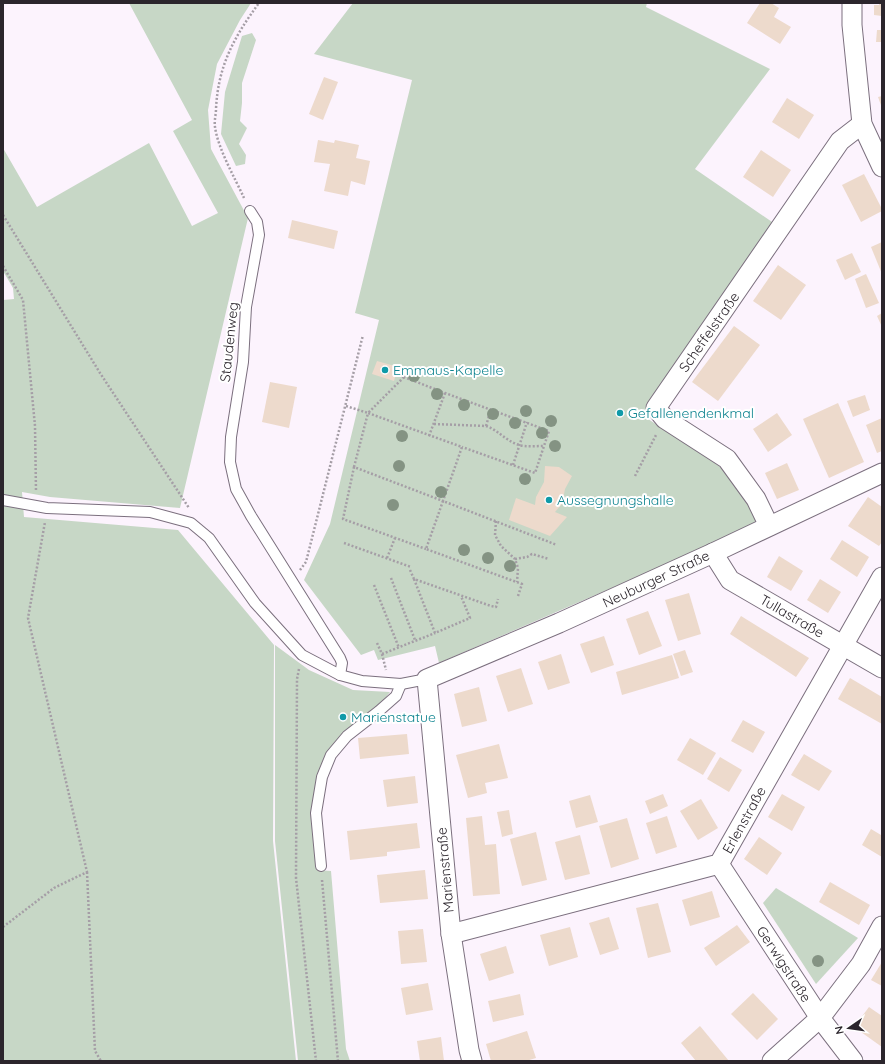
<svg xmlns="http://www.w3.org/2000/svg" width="885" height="1064" font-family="Quicksand,sans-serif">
<rect width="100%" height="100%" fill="#fcf3fd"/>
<g fill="#c7d7c6">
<polygon points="129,3 251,3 240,20 217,64 208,110 211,149 248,218 180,508 50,497 22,492 24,517 178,530 274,645 273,841 296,1061 3,1061 3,300 14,299 13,288 3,271 3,148 37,207 149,143 192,226 218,213 173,131 192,120"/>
<polygon points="353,3 647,3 646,7 770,69 695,169 775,224 645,412 639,413 718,465 740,487 759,524 439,663 435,646 378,660 374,650 361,655 304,580 330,524 379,320 355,313 412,80 314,54"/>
<polygon points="252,33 256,40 242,83 242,103 240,121 247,128 239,144 246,155 245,164 236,166 221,134 225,92 242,36"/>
<polygon points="275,645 309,670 353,690 390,692 381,703 346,730 320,767 311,817 317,870 331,871 346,1049 350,1061 298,1061 275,841"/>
<polygon points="776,888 858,938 816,984 763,903"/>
</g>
<g fill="#eddacc">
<polygon points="760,3 771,3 779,8 774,17 791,27 780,44 747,23"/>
<polygon points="879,3 882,3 882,16 874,15 874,5 879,5"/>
<polygon points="877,30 882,30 882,42 876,42"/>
<polygon points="324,77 338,82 323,120 309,114"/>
<polygon points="882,96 882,108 878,97"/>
<polygon points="787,98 814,115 799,139 772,122"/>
<polygon points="318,140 334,143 335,140 359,145 356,158 370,161 365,185 351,181 348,196 324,191 330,164 314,162"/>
<polygon points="761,150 791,170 773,197 743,177"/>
<polygon points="864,174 882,209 882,211 861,222 842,185"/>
<polygon points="292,220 338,231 334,249 288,238"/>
<polygon points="882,242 882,274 871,247"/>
<polygon points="852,253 861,272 845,280 836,260"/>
<polygon points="778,265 806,285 781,320 753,301"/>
<polygon points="866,274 879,303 866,308 855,279"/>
<polygon points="882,313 882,327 877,316"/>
<polygon points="734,326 760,345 718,401 692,382"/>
<polygon points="377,361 398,367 394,381 372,374"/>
<polygon points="270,382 297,387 289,428 262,422"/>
<polygon points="865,395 870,410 853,417 847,401"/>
<polygon points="838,403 864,462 829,478 803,419"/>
<polygon points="777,413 792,435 768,452 753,429"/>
<polygon points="882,418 882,451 877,453 866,425"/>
<polygon points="787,463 799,490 777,499 765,473"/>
<polygon points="545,466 559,467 572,476 565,489 562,504 555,512 567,517 550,536 509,520 516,498 535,505 536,497 544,482"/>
<polygon points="868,497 882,507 882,542 879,546 848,526"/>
<polygon points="842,540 869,557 857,577 830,559"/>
<polygon points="779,556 803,571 791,591 767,577"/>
<polygon points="820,579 841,592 828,613 807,600"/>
<polygon points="689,593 701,634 678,641 665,600"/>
<polygon points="648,611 662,646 639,655 626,619"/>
<polygon points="741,616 809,658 796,677 730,634"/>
<polygon points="604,636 614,665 591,673 580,644"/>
<polygon points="685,650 693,672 681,676 673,654"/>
<polygon points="561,654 570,683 548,690 538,662"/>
<polygon points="672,655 679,678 622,695 616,672"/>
<polygon points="521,668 533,704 508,712 496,676"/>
<polygon points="850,678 882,697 882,724 838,699"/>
<polygon points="479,687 487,721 462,727 454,694"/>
<polygon points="743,720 765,732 753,753 731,741"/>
<polygon points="407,734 409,754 360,759 358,738"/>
<polygon points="690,738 716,753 703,775 677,760"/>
<polygon points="499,744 508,778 485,783 487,793 468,798 456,755"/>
<polygon points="804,754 832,771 819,791 791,775"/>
<polygon points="720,757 742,770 729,792 707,779"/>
<polygon points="415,776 418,803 387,807 383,780"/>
<polygon points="663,794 668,806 650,814 645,801"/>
<polygon points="782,794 805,807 792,831 768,817"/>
<polygon points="590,795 598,822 576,828 569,801"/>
<polygon points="701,799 718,828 698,840 680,811"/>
<polygon points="509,810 513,834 502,837 497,812"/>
<polygon points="482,816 485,845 496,844 500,894 473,896 466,818"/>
<polygon points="667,816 677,847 656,854 646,823"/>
<polygon points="627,818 639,859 611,868 599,826"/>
<polygon points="417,823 420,848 387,852 387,856 350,860 347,831"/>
<polygon points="871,829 881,835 882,832 882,857 862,845"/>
<polygon points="536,832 547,880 522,886 510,839"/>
<polygon points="580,835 590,874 565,880 555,842"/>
<polygon points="759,837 782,853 767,875 744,859"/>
<polygon points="425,870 428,899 380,903 377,875"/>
<polygon points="830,882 870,905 859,925 819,902"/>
<polygon points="712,891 720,917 690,926 682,900"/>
<polygon points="658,903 671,952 648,958 636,908"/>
<polygon points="609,917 619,949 600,955 589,923"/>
<polygon points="737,925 750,942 716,966 704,948"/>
<polygon points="570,927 578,957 549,966 540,935"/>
<polygon points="423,929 427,962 401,964 398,931"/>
<polygon points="506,946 514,973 489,981 480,954"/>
<polygon points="882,962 882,986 871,980"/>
<polygon points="428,983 433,1010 406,1015 401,988"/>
<polygon points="753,993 778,1019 757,1040 731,1014"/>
<polygon points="520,994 524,1015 493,1022 488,1001"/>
<polygon points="869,1007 882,1016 882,1047 854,1027"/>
<polygon points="700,1026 729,1061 696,1061 681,1043"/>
<polygon points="527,1031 536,1058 526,1061 491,1061 486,1044"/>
<polygon points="441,1037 444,1061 420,1061 417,1041"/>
</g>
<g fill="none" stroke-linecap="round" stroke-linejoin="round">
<g stroke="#7b6f7e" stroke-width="12">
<g id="service">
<polyline points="250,211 257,222 259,235 246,307 243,362 231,437 230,462 236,489 251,516 340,658 342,663 340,675"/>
<polyline points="3,500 47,508 150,512 191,523 209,538 255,603 302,655 340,675 362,681 401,684 427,679"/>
<polyline points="321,866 316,813 322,777 331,755 347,736 379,711 396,696 401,684"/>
</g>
</g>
<g stroke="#7b6f7e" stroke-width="21">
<g id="minor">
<polyline points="852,3 852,25 862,124 882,167"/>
<polyline points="769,526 756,499 727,459 665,419 656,408 840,141 862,124"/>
<polyline points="713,553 730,580 882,668"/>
<polyline points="719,864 820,1018 853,1061"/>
<polyline points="451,934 719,864 882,577"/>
<polyline points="472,1061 469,1050 451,934 427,679 559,623 713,553 882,473"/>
<polyline points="772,1061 820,1018 861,964 882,926"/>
</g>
</g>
<g stroke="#a59ea6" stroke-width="2.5" stroke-dasharray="2 2" stroke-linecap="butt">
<path d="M 244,198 C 235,178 218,149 215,127 C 214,121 216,115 216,109 C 218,66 234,37 259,3"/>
<polyline points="3,215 100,373 189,508"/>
<polyline points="3,266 23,300 35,426 36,492"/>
<polyline points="396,374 445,393 549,431 535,473 462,447"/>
<polyline points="346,406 368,413 404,377"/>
<path d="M 434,424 L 486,426 C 498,430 506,441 519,445 C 526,447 536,446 544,446"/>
<polyline points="486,426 491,409"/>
<polyline points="429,436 445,393"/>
<polyline points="513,465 527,422"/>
<polyline points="354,467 368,413 462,447 443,501 354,467 343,519 426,549"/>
<polyline points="635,476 656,435"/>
<polyline points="496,521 495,535 501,546 515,559 518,568 517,582"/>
<polyline points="344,543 411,567"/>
<polyline points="387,558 395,538"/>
<polyline points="515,559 527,557 532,554 549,559"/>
<polyline points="300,570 306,562 363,335"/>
<polyline points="410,570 414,579 491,606 496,607 498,599"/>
<polyline points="391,578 415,640"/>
<polyline points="414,579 435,633 470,618 461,596"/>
<polyline points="374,585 399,648"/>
<polyline points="518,596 522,584 426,549 443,501 557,545"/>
<polyline points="377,643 382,654 386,670"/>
<polyline points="382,654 435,633"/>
<polyline points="299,669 297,679 296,878 316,1061"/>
<polyline points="87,872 95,1051 101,1061"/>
<polyline points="322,880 338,1061"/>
<polyline points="3,927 54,888 87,872 28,618 45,522"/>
</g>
<use href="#service" stroke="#fff" stroke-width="10"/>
<use href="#minor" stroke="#fff" stroke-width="19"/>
</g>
<g fill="#849383">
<circle cx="414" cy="376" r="6"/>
<circle cx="437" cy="394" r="6"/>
<circle cx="464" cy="405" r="6"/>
<circle cx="526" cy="411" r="6"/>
<circle cx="493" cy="414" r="6"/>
<circle cx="551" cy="421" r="6"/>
<circle cx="515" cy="423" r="6"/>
<circle cx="542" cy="433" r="6"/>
<circle cx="402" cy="436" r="6"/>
<circle cx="555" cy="446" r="6"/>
<circle cx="399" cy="466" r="6"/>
<circle cx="525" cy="479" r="6"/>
<circle cx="441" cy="492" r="6"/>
<circle cx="393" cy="505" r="6"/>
<circle cx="464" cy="550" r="6"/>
<circle cx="488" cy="558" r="6"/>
<circle cx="510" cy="566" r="6"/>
<circle cx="818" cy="961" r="6"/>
</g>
<g fill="#0f9aa8" stroke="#fff" stroke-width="1.5">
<circle cx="385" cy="370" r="4"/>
<circle cx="620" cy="413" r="4"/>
<circle cx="549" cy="500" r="4"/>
<circle cx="343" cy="717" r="4"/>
</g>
<g text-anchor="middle" stroke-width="4" stroke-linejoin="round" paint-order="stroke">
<g font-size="14" fill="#2b252c" stroke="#fff">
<text transform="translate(709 332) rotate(-55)" y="5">Scheffelstraße</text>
<text transform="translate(229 342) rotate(-84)" y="5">Staudenweg</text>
<text transform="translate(656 579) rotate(-25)" y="5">Neuburger Straße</text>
<text transform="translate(792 616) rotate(30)" y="5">Tullastraße</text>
<text transform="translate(744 820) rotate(-61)" y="5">Erlenstraße</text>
<text transform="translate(445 870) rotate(-95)" y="5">Marienstraße</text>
<text transform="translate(784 964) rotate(57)" y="5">Gerwigstraße</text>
</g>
<g font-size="14" fill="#0d838f" stroke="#fff" text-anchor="start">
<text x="393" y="375">Emmaus-Kapelle</text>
<text x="628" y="418">Gefallenendenkmal</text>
<text x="557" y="505">Aussegnungshalle</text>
<text x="351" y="722">Marienstatue</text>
</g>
</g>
<rect width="885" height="1064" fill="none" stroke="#2b252c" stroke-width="8"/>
<g transform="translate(849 1028) rotate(257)" stroke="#ffffff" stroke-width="3" paint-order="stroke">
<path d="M0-3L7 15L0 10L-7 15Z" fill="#2b252c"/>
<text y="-6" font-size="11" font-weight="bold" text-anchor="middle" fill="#2b252c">N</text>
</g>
</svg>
